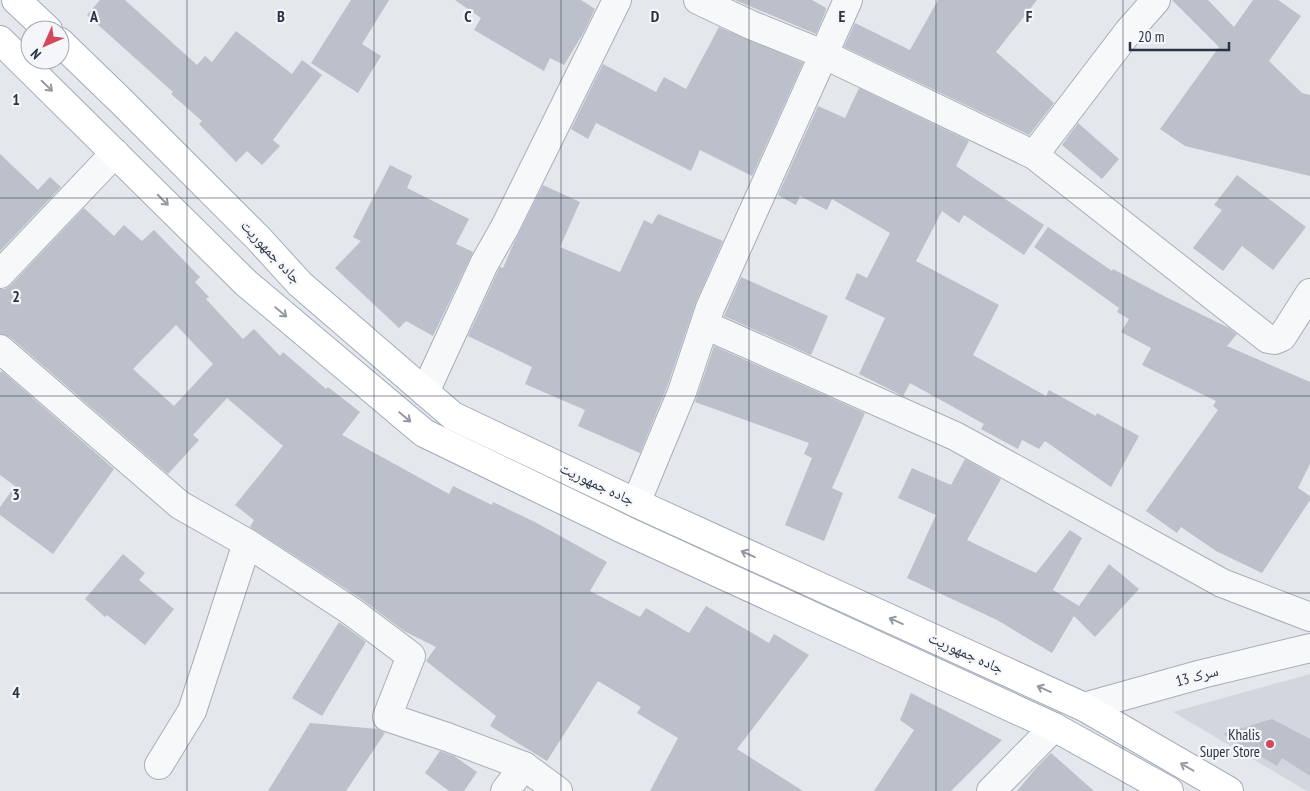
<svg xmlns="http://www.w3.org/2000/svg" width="1310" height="791" font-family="'PT Sans Narrow','Noto Naskh Arabic',sans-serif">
<rect width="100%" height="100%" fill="#e4e7ec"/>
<polygon fill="#d2d6de" points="1310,674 1310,791 1307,791 1173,712"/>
<g fill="#bbc0ca" fill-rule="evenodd">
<polygon points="100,0 125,0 197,65 205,56 212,62 236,31 292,74 302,60 322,75 273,140 280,146 262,165 247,151 236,162 199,124 202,121 171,94 173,92 87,15"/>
<polygon points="351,0 389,0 362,44 381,56 358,93 311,63"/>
<polygon points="455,0 581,0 595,9 584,32 564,65 550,58 544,71 474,30 481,18"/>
<polygon points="735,0 812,0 826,8 826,10 816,34"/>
<polygon points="938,0 1037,0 996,52 1054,103 1029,135 844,47 855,23 910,50"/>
<polygon points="1172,0 1208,0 1234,27 1253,0 1278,0 1301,16 1269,61 1302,93 1310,95 1310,176 1185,146 1160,129 1219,47"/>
<polygon points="719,27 803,63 752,176 700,150 691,171 596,123 588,139 571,129 603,64 656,92 664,77 686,89"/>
<polygon points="859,88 969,141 956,166 1044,225 1024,255 964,215 959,223 942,211 916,261 999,305 973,355 1046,396 1049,390 1096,416 1097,413 1139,436 1111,487 1045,441 1039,449 1022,440 1018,449 981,429 984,424 910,383 903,396 859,374 885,318 845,299 857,273 867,278 890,233 832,199 827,210 800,196 796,205 778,195 818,106 845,118"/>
<polygon points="1078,123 1119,159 1102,179 1062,145"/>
<polygon points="0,154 38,190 50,177 61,187 0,251"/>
<polygon points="390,165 412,176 407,188 469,219 456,244 473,252 433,336 406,321 399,328 335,268 361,241 353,237"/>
<polygon points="1237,175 1306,227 1273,270 1242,246 1223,271 1193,248 1222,210 1214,205"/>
<polygon points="543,185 580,202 560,247 620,272 644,220 652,224 658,214 723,241 696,302 667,387 640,453 578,426 585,410 525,384 532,367 468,336 498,271 500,267 503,268 512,247"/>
<path d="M 84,208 L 114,236 L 124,225 L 142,241 L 154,230 L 200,277 L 195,282 L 209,297 L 206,299 L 243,339 L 254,329 L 280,356 L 283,352 L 326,389 L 328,387 L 360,412 L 342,435 L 449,494 L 453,486 L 492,505 L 493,502 L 535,522 L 607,562 L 590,591 L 640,617 L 646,608 L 689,633 L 706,606 L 769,643 L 774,634 L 809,655 L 737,749 L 803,791 L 650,791 L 678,738 L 637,713 L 641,707 L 598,681 L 547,761 L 490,726 L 496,716 L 426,661 L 436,647 L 404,631 L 360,598 L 250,527 L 254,520 L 235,505 L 283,446 L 227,398 L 193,435 L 199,440 L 168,474 L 10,337 L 0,334 L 0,289 L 5,289 L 11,285 ZM 176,325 L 213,364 L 174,406 L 133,369 Z"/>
<polygon points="1048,227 1112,271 1113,269 1164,296 1229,328 1237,334 1227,346 1310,382 1310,464 1298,488 1310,496 1310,500 1262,573 1216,551 1181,527 1177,533 1146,511 1218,410 1213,406 1216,401 1142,365 1151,348 1121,332 1129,319 1117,312 1119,308 1034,247"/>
<polygon points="741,277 828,316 811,355 724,316"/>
<polygon points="714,346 865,413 832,488 843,493 824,541 785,525 812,458 804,454 809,443 695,402"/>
<polygon points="2,371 114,469 53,554 0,515 0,507 15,486 0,475 0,373"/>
<polygon points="965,459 1001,479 967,540 1036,573 1070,530 1082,538 1053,590 1079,606 1109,564 1139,589 1095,637 1074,616 1052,653 997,620 907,578 936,515 898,498 912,468 951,485"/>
<polygon points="123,554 145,573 139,580 174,609 145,645 107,615 105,617 85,599"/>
<polygon points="339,622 366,642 322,716 292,698"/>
<polygon points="911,693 1002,740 951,791 874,791 914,730 900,720"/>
<polygon points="1272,719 1310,739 1310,776 1282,758 1277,766 1223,734"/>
<polygon points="310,723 378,729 385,733 346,791 268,791"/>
<polygon points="440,751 454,756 477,772 464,791 449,791 425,773"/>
<polygon points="1051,753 1094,791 1017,791 1037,767"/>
</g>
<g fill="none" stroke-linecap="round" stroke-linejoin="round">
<g stroke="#a9aeb7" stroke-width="30">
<g id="minor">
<polyline points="698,0 751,25 825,55 1034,155 1268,339 1275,340 1282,337 1310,293"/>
<polyline points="1034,155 1128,32 1156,0"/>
<polyline points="0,274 115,153"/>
<polyline points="705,325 955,436 1222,583 1310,617"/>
<polyline points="0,349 180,505 247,543 351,611 411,656 387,717 447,737 524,766 558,791"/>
<polyline points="425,392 484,264 505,227 617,0"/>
<polyline points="636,503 682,392 710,308 848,0"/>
<polyline points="1084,707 1202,674 1310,648"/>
<polyline points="159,765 192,711 247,543"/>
<polyline points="505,791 524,766"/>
<polyline points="991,791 1054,727"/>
</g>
</g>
<g stroke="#a3abb8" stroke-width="30">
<g id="major">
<polyline points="16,0 48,30"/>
<polyline points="0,40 246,283 424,433 629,532 1054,727 1169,791"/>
<polyline points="60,42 123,103 259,239 300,284 453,416 647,508 1084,707 1229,791"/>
</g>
</g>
<use href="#minor" stroke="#f7f8fa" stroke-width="28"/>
<use href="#major" stroke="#fff" stroke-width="28"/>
</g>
<defs><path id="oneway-shaft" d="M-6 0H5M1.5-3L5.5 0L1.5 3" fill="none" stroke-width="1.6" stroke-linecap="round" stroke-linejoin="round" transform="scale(1.25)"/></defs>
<g stroke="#959aa2">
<use href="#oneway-shaft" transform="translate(47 86) rotate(44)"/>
<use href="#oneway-shaft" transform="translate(163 200) rotate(45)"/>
<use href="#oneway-shaft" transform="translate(281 312) rotate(40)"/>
<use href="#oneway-shaft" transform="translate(405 417) rotate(40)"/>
<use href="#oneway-shaft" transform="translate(748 554) rotate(-156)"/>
<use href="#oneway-shaft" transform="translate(896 621) rotate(-156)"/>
<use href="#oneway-shaft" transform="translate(1044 689) rotate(-156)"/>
<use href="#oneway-shaft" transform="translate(1187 767) rotate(-150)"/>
</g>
<path fill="none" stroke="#2b3445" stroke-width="1" stroke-opacity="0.55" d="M 187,0 L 187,791M 374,0 L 374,791M 561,0 L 561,791M 749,0 L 749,791M 936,0 L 936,791M 1123,0 L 1123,791M 0,198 L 1310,198M 0,396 L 1310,396M 0,593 L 1310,593"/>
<circle fill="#d1495b" stroke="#f4f6f9" stroke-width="2" cx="1270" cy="744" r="5"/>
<g text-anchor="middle" stroke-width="4.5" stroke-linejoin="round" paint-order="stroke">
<g font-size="15" fill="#2b3445" stroke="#f4f6f9">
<text transform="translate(271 252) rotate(47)" y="5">جاده جمهوریت</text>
<text transform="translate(597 484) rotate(25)" y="5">جاده جمهوریت</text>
<text transform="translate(966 653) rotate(24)" y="5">جاده جمهوریت</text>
<text transform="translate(1197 676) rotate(-15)" y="5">سرک 13</text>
</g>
<g font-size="15" fill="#2b3445" stroke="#f4f6f9" text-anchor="end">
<text x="1260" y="740">Khalis<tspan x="1260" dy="17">Super Store</tspan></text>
</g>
</g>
<g font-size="16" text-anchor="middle" font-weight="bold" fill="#2b3445" stroke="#f4f6f9" stroke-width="4.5" stroke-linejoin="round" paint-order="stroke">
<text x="94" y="22">A</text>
<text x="281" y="22">B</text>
<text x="468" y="22">C</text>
<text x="655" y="22">D</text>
<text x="842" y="22">E</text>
<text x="1029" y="22">F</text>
<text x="16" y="105">1</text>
<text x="16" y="302">2</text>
<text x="16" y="500">3</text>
<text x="16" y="698">4</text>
</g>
<g transform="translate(45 45) rotate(225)"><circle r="24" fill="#f4f6f9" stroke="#a4a8b1"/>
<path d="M0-4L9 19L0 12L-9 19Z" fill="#d1495b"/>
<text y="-8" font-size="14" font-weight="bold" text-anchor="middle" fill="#2b3445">N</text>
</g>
<path d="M1130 42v8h99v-8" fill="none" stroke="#2b3445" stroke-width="2.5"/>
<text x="1138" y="42" font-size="15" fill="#2b3445" stroke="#f4f6f9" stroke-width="4" paint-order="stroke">20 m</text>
</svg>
